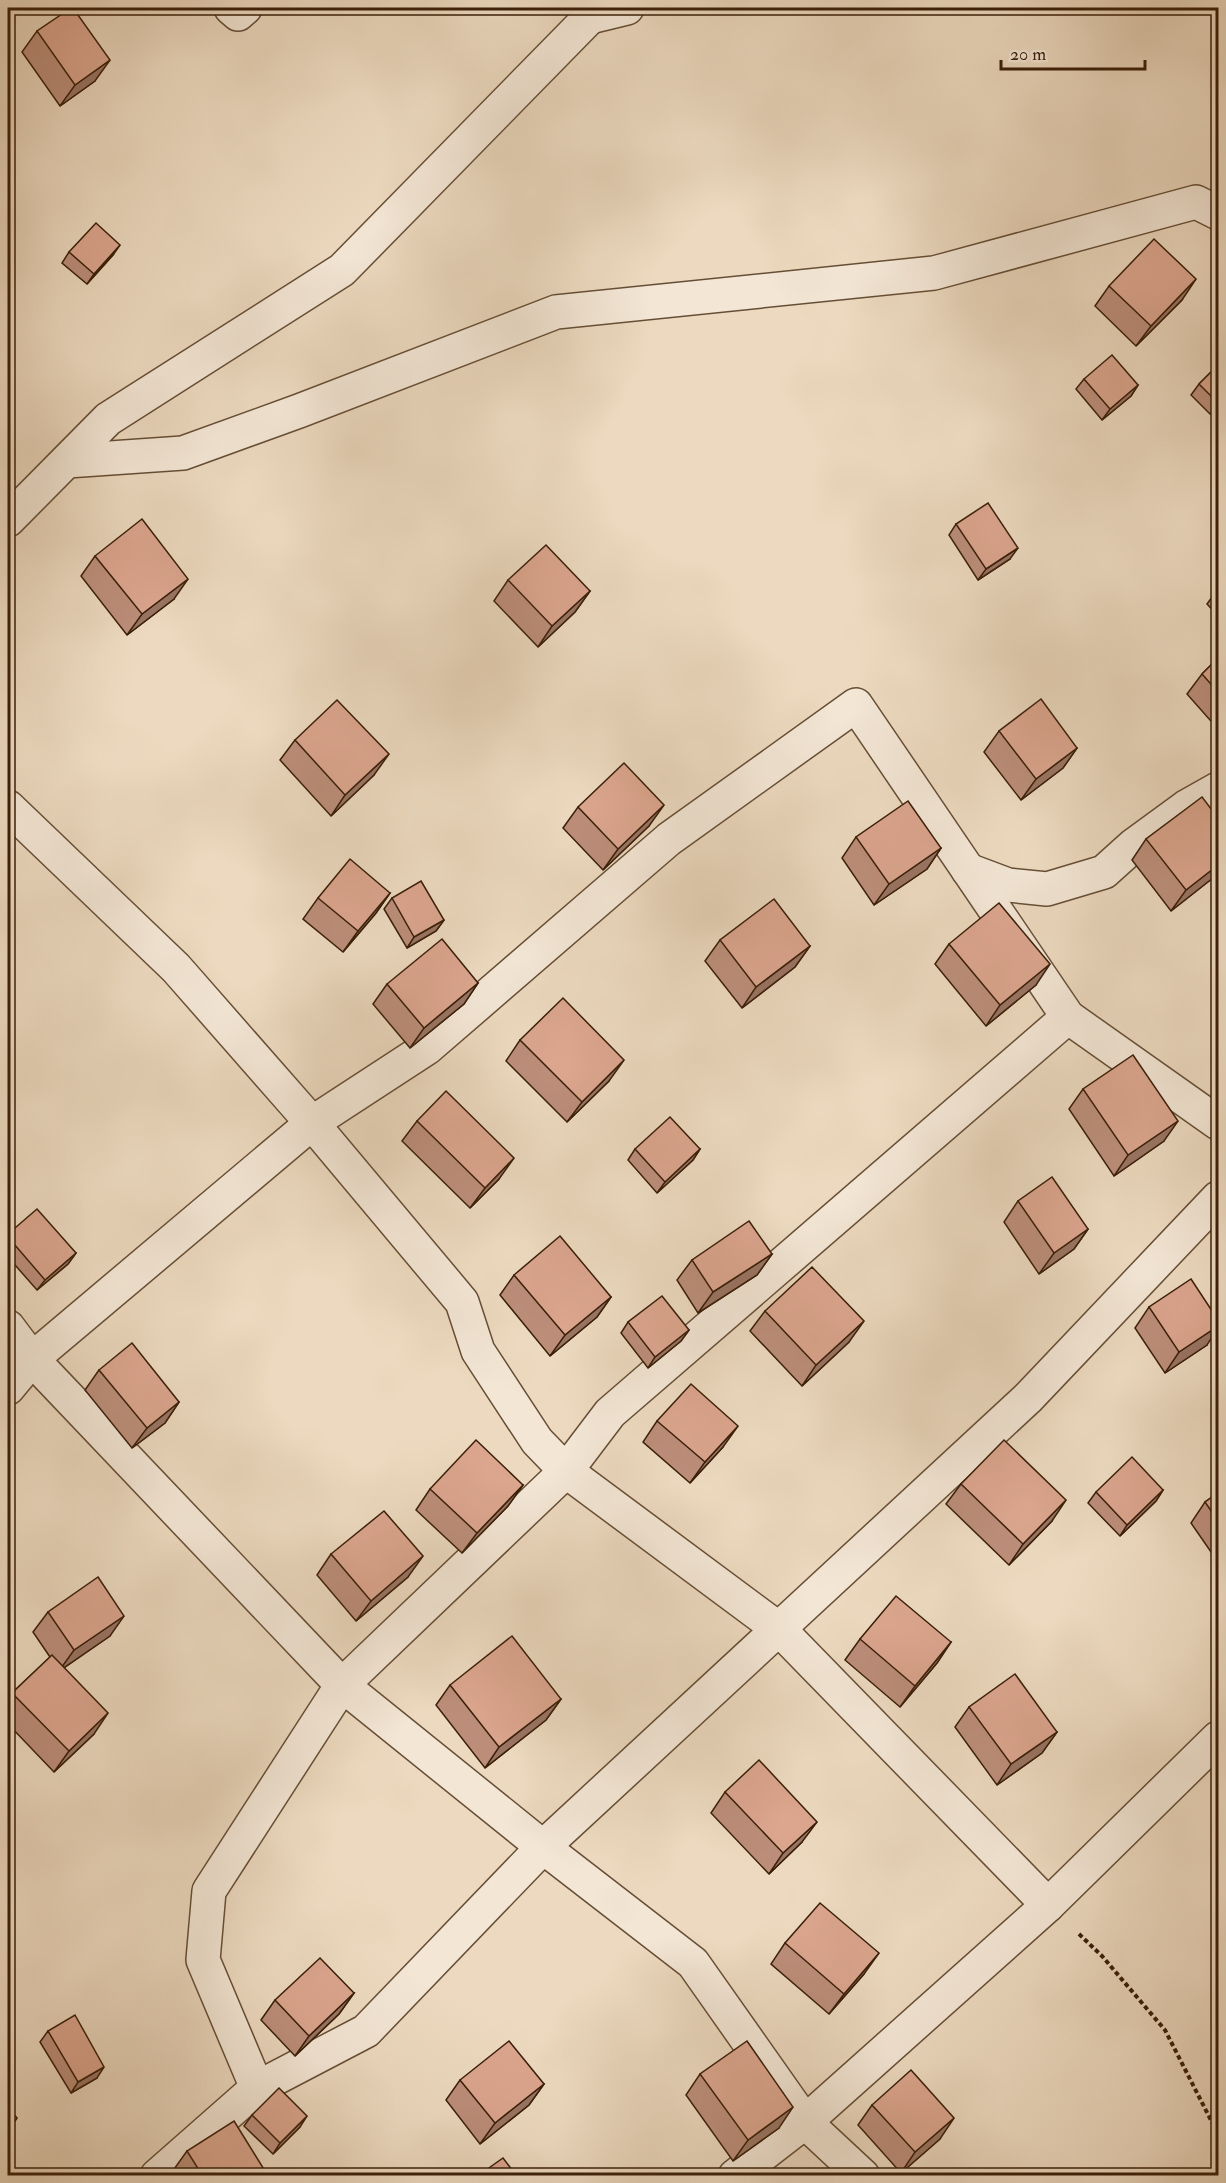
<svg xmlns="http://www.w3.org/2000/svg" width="1226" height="2183" font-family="'IM FELL Double Pica',serif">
<rect width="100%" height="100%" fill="#ecd9bf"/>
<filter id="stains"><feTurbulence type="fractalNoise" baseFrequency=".00333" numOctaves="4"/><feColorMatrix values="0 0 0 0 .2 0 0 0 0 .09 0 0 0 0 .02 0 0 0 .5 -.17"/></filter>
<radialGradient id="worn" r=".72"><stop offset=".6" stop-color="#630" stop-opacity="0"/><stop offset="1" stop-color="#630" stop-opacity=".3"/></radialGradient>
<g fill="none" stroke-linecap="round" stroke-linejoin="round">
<g stroke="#664e36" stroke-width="36">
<g id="minor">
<polyline points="231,8 238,14 245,8"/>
<polyline points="590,17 627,8"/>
<polyline points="67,461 183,453 299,411 556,312 934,273 1196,202 1218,213"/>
<polyline points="8,520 108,419 342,270 590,17 594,8"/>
<polyline points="8,807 176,968 312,1123 462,1302 478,1351 537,1441 566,1471 780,1630 1048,1905"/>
<polyline points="968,870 1008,885 1047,889 1104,872 1134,845 1186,807 1218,789"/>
<polyline points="8,1327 32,1359 342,1685 543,1847 693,1963 805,2122 863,2176"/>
<polyline points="8,1388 32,1359 312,1123 427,1048 669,839 856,705 1068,1017 1218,1123"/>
<polyline points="257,2088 203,1960 209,1891 342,1685 566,1471 610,1413 1068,1017"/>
<polyline points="157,2176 257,2088 366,2031 543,1847 1028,1398 1218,1198"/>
<polyline points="735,2176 805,2122 1048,1905 1218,1738"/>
</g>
</g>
<polyline stroke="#3a1f09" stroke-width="4" stroke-dasharray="4.5 3" stroke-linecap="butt" points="1079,1934 1102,1956 1165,2030 1218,2134"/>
<use href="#minor" stroke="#f3e6d5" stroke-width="33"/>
</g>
<g fill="#bc8e7a" stroke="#3a1f09" stroke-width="1.5">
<polygon points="37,31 95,81 60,106 22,52"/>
<polygon points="69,252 113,255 87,284 62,263"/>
<polygon points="1109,286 1182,300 1136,346 1095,306"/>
<polygon points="1218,365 1218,406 1210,414 1191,395 1199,384"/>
<polygon points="1084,379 1138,385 1131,396 1102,420 1076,389"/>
<polygon points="956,524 1010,559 978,580 949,535"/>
<polygon points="95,556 174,599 127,635 81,576"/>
<polygon points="508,580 590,591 575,612 538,647 494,601"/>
<polygon points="1218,589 1218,616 1207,604 1215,593"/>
<polygon points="1218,658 1218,729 1187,694 1202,674"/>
<polygon points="999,731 1077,748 1063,768 1021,800 984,752"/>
<polygon points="295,740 374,775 331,816 280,760"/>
<polygon points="578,807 649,826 603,870 563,828"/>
<polygon points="856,837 941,848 927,869 874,905 842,858"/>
<polygon points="1146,839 1218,874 1171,911 1132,860"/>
<polygon points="390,893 376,913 343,952 303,919 318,898"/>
<polygon points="392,898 444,920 436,931 407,948 384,909"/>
<polygon points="720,940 810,946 795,967 742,1008 705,961"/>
<polygon points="949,944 1036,985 986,1026 935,964"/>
<polygon points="478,983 464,1004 410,1048 373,1004 387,984"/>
<polygon points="520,1040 609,1081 567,1122 506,1061"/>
<polygon points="1083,1089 1164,1141 1114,1176 1069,1109"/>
<polygon points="417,1121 499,1179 470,1208 402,1141"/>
<polygon points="635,1149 700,1149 693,1160 657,1193 628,1160"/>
<polygon points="1018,1201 1088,1229 1074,1249 1039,1274 1004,1222"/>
<polygon points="8,1234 76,1253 68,1264 37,1290 8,1257"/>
<polygon points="772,1254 757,1275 698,1313 677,1280 692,1260"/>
<polygon points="514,1275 611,1297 597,1317 550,1356 500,1295"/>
<polygon points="1149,1307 1207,1345 1165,1373 1135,1328"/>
<polygon points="765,1311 849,1342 802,1386 750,1331"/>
<polygon points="628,1322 689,1330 681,1341 648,1368 621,1333"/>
<polygon points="99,1370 179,1402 165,1423 132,1448 85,1390"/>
<polygon points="657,1421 723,1447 690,1483 643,1442"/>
<polygon points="961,1484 1052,1521 1009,1565 946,1504"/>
<polygon points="523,1485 508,1506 462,1553 416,1510 430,1489"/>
<polygon points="1163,1490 1156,1501 1120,1536 1088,1503 1096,1492"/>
<polygon points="1218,1493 1218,1562 1191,1523 1205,1502"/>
<polygon points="331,1554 408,1577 356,1621 317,1575"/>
<polygon points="48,1612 110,1636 64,1668 94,1734 54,1772 8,1724 8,1700 12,1693 50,1657 33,1632"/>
<polygon points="860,1639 951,1642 937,1663 900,1707 845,1660"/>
<polygon points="450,1685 561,1699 546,1720 485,1768 436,1705"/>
<polygon points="969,1707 1057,1732 1042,1753 997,1785 955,1727"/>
<polygon points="725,1792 802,1842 769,1874 711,1813"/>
<polygon points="785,1943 864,1974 829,2014 771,1964"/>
<polygon points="354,1993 339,2014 295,2056 261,2020 275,2000"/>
<polygon points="48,2031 97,2078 71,2093 40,2042"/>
<polygon points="700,2074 779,2128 733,2161 686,2095"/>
<polygon points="460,2080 544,2084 529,2105 480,2144 446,2100"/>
<polygon points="872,2105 940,2139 901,2173 858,2125"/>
<polygon points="252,2115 300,2127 273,2154 244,2126"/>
<polygon points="187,2151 261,2175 174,2175 172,2172"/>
</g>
<g fill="#997463" stroke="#3a1f09" stroke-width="1.5">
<polygon points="110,60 95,81 60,106 75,85"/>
<polygon points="120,245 113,255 87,284 94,274"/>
<polygon points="1196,279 1182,300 1136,346 1151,326"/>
<polygon points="1138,385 1131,396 1102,420 1110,409"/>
<polygon points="1218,403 1218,406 1210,414"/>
<polygon points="1018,548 1010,559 978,580 986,569"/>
<polygon points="188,579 174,599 127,635 142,614"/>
<polygon points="590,591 575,612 538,647 552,626"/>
<polygon points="1077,748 1063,768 1021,800 1036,779"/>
<polygon points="389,754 374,775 331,816 345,795"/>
<polygon points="664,805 649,826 603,870 618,849"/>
<polygon points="941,848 927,869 874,905 889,884"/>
<polygon points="1218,865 1218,874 1171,911 1186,890"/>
<polygon points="390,893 376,913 343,952 358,931"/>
<polygon points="444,920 436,931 407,948 414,937"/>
<polygon points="810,946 795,967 742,1008 756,987"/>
<polygon points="1050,964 1036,985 986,1026 1000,1005"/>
<polygon points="478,983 464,1004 410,1048 424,1028"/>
<polygon points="624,1060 609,1081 567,1122 582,1102"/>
<polygon points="1178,1121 1164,1141 1114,1176 1128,1155"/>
<polygon points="700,1149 693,1160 657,1193 665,1182"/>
<polygon points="514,1158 499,1179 470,1208 485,1188"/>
<polygon points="1088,1229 1074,1249 1039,1274 1054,1253"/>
<polygon points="76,1253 68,1264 37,1290 45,1280"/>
<polygon points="772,1254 757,1275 698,1313 713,1292"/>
<polygon points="611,1297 597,1317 550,1356 565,1335"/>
<polygon points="864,1321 849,1342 802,1386 816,1365"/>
<polygon points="1218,1326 1218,1328 1207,1345 1165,1373 1179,1352"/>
<polygon points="689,1330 681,1341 648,1368 655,1357"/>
<polygon points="179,1402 165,1423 132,1448 147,1428"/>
<polygon points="738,1426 723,1447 690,1483 705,1462"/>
<polygon points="523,1485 508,1506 462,1553 477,1533"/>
<polygon points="1163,1490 1156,1501 1120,1536 1127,1525"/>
<polygon points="1066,1500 1052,1521 1009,1565 1023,1544"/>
<polygon points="423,1556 408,1577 356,1621 371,1601"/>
<polygon points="124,1616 110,1636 59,1671 74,1650"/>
<polygon points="951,1642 937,1663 900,1707 915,1686"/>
<polygon points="561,1699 546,1720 485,1768 499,1747"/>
<polygon points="108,1713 94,1734 54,1772 69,1751"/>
<polygon points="1057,1732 1042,1753 997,1785 1011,1764"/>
<polygon points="817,1822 802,1842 769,1874 783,1853"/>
<polygon points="879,1953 864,1974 829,2014 844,1994"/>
<polygon points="354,1993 339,2014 295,2056 309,2036"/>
<polygon points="104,2067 97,2078 71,2093 78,2082"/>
<polygon points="544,2084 529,2105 480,2144 495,2123"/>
<polygon points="793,2107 779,2128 733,2161 748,2140"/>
<polygon points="307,2116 300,2127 273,2154 280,2143"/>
<polygon points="17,2118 8,2132 8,2127"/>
<polygon points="954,2118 940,2139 901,2173 915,2152"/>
</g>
<g fill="#dba58e" stroke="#3a1f09" stroke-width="1.5">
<polygon points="71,8 73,8 110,60 75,85 37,31"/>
<polygon points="96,223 120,245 94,274 69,252"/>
<polygon points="1154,239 1196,279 1151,326 1109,286"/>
<polygon points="1112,355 1138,385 1110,409 1084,379"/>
<polygon points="1218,365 1218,403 1199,384"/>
<polygon points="988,503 1018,548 986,569 956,524"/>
<polygon points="142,519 188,579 142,614 95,556"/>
<polygon points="546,545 590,591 552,626 508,580"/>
<polygon points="1218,589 1218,597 1215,593"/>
<polygon points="1218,658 1218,692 1202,674"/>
<polygon points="1041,699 1077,748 1036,779 999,731"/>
<polygon points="337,700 389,754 345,795 295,740"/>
<polygon points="624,763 664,805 618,849 578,807"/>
<polygon points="1202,797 1218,818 1218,865 1186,890 1146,839"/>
<polygon points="908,801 941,848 889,884 856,837"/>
<polygon points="350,859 390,893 358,931 318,898"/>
<polygon points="421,881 444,920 414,937 392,898"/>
<polygon points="774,899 810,946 756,987 720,940"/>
<polygon points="999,903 1050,964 1000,1005 949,944"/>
<polygon points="442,939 478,983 424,1028 387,984"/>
<polygon points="563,998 624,1060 582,1102 520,1040"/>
<polygon points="1133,1055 1178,1121 1128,1155 1083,1089"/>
<polygon points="446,1091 514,1158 485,1188 417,1121"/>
<polygon points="670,1117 700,1149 665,1182 635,1149"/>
<polygon points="8,1129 13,1138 8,1141"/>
<polygon points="1052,1177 1088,1229 1054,1253 1018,1201"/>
<polygon points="37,1209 76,1253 45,1280 8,1237 8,1234"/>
<polygon points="749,1221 772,1254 713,1292 692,1260"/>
<polygon points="560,1236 611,1297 565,1335 514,1275"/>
<polygon points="812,1267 864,1321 816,1365 765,1311"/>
<polygon points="1191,1279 1218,1320 1218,1326 1179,1352 1149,1307"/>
<polygon points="662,1296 689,1330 655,1357 628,1322"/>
<polygon points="132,1343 179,1402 147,1428 99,1370"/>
<polygon points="691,1384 738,1426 705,1462 657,1421"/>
<polygon points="476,1440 523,1485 477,1533 430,1489"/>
<polygon points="1004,1440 1066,1500 1023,1544 961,1484"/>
<polygon points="1132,1457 1163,1490 1127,1525 1096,1492"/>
<polygon points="1218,1493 1218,1521 1205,1502"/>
<polygon points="384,1511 423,1556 371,1601 331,1554"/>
<polygon points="98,1577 124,1616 74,1650 48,1612"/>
<polygon points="896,1596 951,1642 915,1686 860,1639"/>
<polygon points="512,1636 561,1699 499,1747 450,1685"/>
<polygon points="52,1655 108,1713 69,1751 12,1693"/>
<polygon points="1015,1674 1057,1732 1011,1764 969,1707"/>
<polygon points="759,1760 817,1822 783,1853 725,1792"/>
<polygon points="820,1903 879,1953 844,1994 785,1943"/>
<polygon points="320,1958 354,1993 309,2036 275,2000"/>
<polygon points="75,2015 104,2067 78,2082 48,2031"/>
<polygon points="509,2041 544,2084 495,2123 460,2080"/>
<polygon points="747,2041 793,2107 748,2140 700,2074"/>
<polygon points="911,2070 954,2118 915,2152 872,2105"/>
<polygon points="279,2088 307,2116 280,2143 252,2115"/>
<polygon points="8,2107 17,2118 8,2127"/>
<polygon points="234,2121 265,2171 257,2175 202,2175 187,2151"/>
<polygon points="503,2158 516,2175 479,2175"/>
</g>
<rect width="1226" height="2183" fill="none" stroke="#ecd9bf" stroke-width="30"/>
<rect x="9" y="9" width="1208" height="2165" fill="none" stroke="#3a1f09" stroke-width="3"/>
<rect x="15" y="15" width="1196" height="2153" fill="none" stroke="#3a1f09" stroke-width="1.5"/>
<path d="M1001 60v9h144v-9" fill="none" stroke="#3a1f09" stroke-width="3"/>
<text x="1010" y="60" font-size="18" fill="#3a1f09" stroke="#f3e6d5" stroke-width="4.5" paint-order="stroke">20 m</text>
<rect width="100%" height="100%" filter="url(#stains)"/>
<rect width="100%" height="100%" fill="url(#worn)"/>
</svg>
